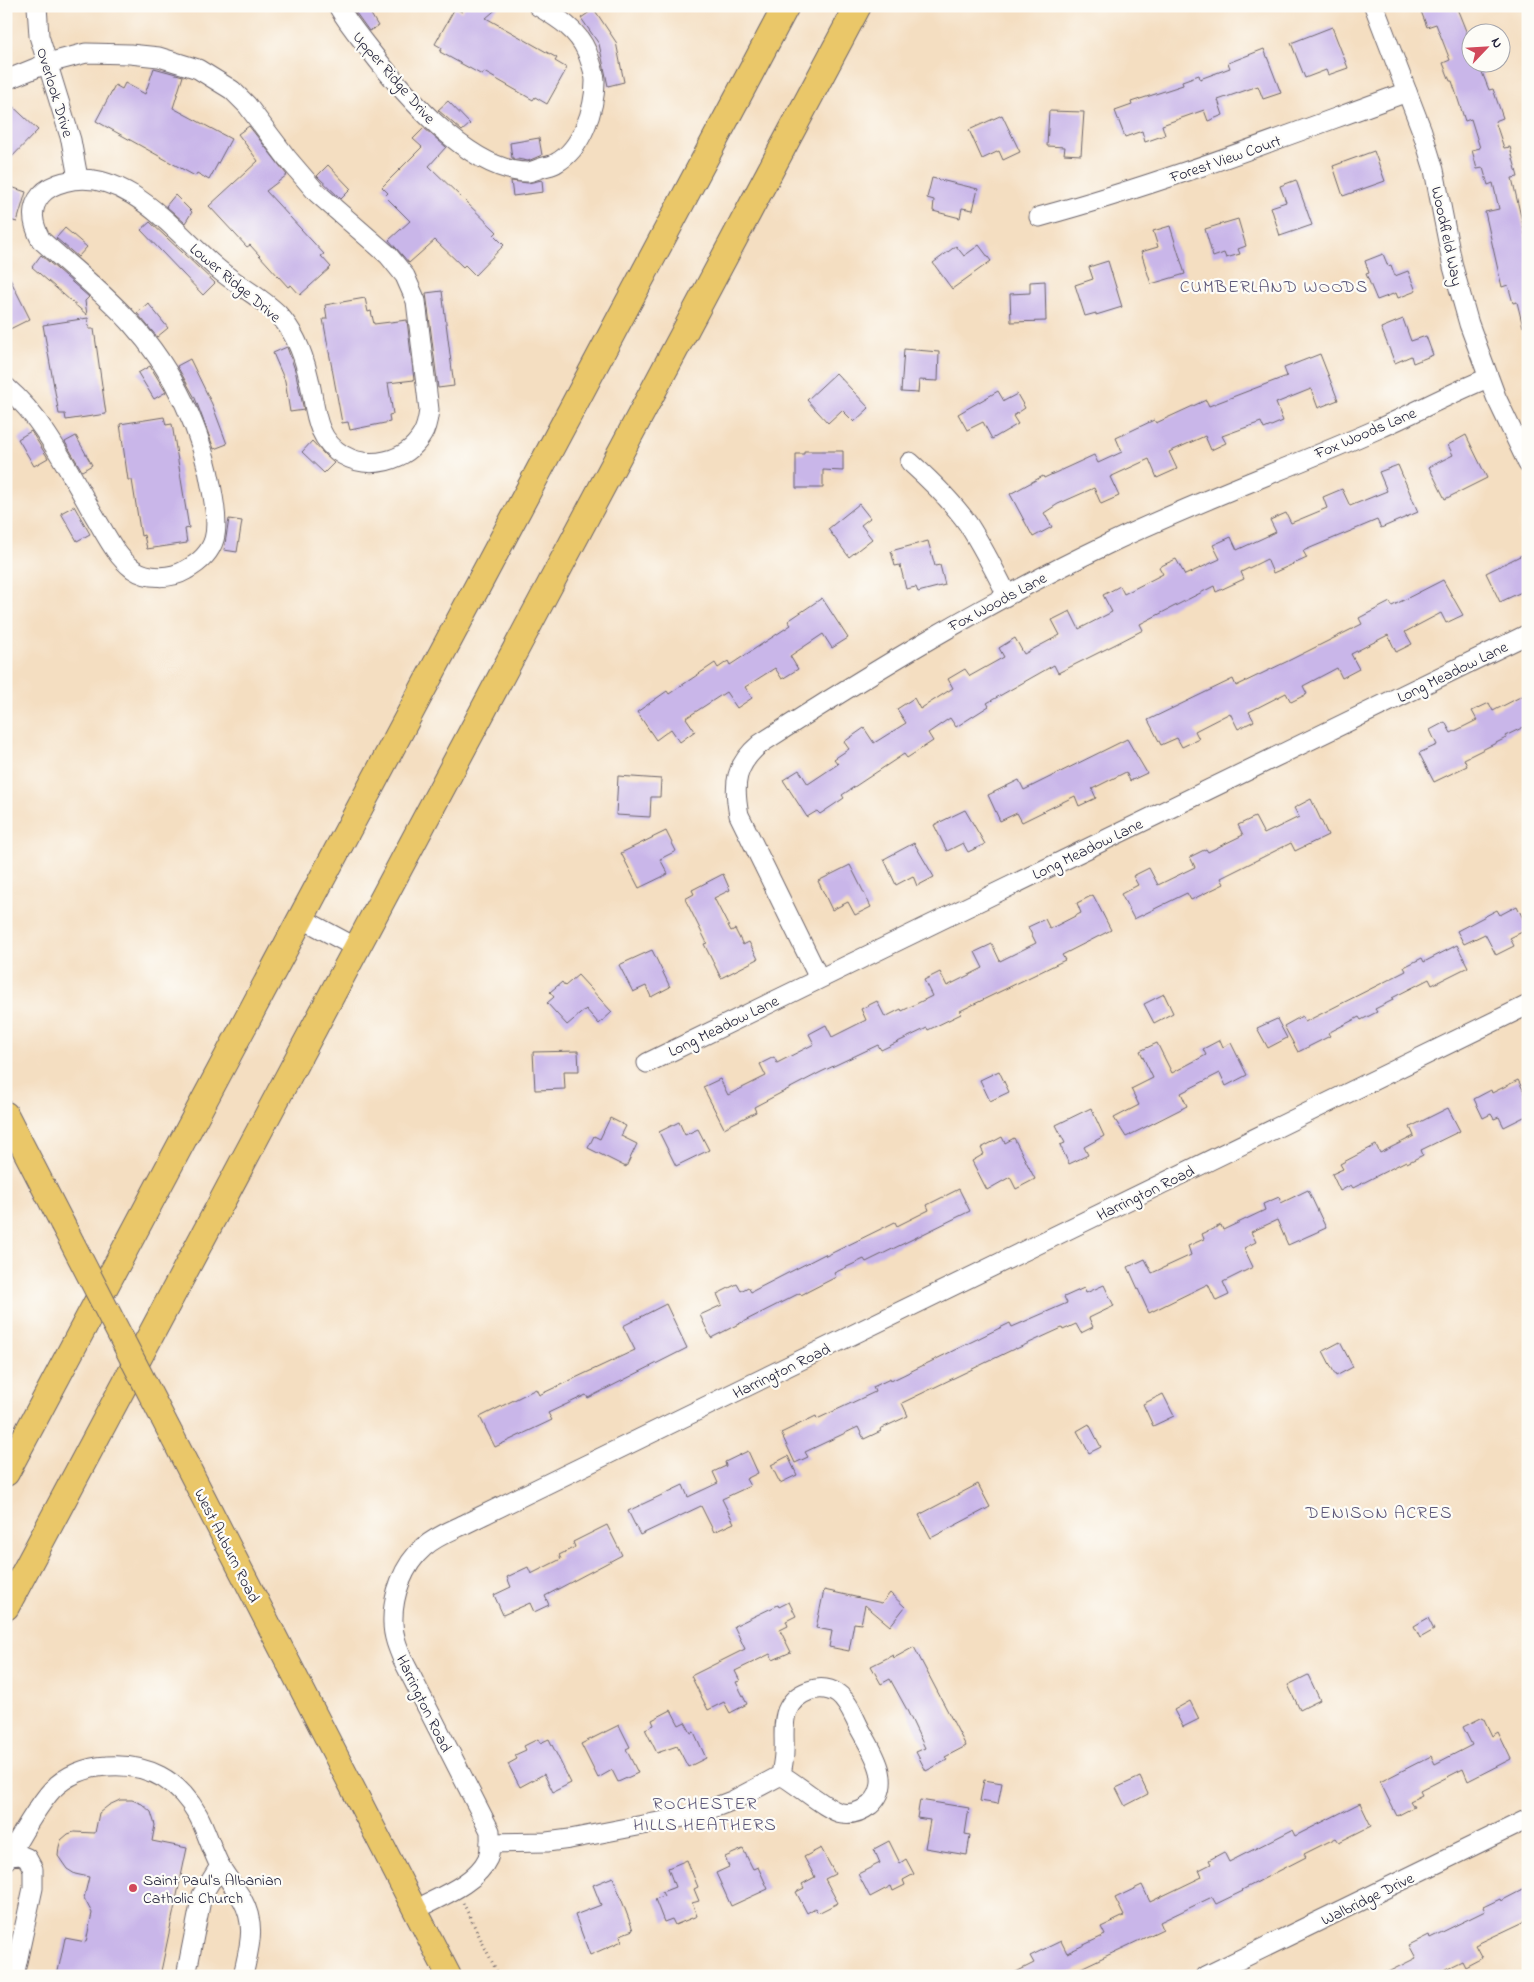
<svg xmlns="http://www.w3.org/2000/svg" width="1534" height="1982" font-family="'Indie Flower',sans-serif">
<rect width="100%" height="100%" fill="#fdfcf7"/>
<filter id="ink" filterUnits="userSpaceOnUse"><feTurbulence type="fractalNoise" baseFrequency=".02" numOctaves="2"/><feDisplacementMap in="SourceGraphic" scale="10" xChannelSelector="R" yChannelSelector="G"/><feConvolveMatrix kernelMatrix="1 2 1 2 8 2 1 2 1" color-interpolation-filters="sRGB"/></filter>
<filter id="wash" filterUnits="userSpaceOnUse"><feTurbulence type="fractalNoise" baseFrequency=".0096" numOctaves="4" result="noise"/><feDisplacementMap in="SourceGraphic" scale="20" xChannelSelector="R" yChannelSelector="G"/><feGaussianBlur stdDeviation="1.12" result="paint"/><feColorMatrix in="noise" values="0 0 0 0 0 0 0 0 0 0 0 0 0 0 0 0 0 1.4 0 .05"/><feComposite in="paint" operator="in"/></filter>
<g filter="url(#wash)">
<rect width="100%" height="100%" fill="#f4dec1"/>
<g id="blocks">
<g fill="#c9b6e9">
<polygon points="351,6 366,6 378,26 369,31"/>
<polygon points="465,6 500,6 486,18 557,58 555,61 567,68 547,104 535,97 533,100 484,72 482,75 440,52 442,48 435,44 455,8 462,12"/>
<polygon points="1419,6 1456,6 1472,46 1472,62 1478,62 1489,90 1493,89 1503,118 1495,121 1504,148 1510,147 1518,177 1512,178 1528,247 1528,326 1523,327 1517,302 1513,303 1508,285 1502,287 1498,270 1485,212 1499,209 1493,183 1488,185 1483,168 1477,169 1472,150 1480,148 1471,119 1465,121 1452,81 1450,81 1443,63 1450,60 1436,24 1427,27"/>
<polygon points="594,9 616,42 624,82 608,86 599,44 581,18"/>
<polygon points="1332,27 1348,68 1328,75 1326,70 1305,78 1291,43"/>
<polygon points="1264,49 1281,93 1263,99 1258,86 1218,100 1223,115 1208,121 1204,110 1162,125 1165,135 1145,142 1142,131 1125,137 1115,111 1132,105 1131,102 1183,85 1182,81 1199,75 1200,79 1230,68 1228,63"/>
<polygon points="154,68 183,76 173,108 231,139 209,180 197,173 195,176 96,121 115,85 122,89 125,83 145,94"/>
<polygon points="6,100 38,130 6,163"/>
<polygon points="448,101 470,124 462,131 438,110"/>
<polygon points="1049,111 1084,112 1081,155 1064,154 1065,147 1047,146"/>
<polygon points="1002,115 1020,152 1003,160 999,151 982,159 969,130"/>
<polygon points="249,126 287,175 266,191 324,254 321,256 331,267 300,295 291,285 288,287 250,245 247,247 209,206 258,161 238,134"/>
<polygon points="424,128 446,147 429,166 497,232 494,235 504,245 475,275 465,265 463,267 435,240 409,263 389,240 410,221 385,196 388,193 382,187 422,147 413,139"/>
<polygon points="539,138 542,155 528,161 512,158 510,143"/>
<polygon points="1374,151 1385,181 1343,196 1333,166"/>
<polygon points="328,165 351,189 341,199 317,176"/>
<polygon points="932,178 978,189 973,210 962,208 960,218 933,211 934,200 927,198"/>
<polygon points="542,180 543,192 513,196 511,181 528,183"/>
<polygon points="1296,180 1312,225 1280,236 1271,207 1286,202 1280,186"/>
<polygon points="11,187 26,192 17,222 6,219 6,203"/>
<polygon points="175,195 192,212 185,223 166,206"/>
<polygon points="1238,219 1246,246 1238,249 1240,254 1226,258 1224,253 1213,257 1205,229"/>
<polygon points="150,222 215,283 203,295 141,230"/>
<polygon points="1170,226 1185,274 1151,284 1141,252 1158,247 1153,231"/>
<polygon points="65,228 87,247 78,257 56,238"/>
<polygon points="979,245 991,261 952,289 933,263 956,246 964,256"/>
<polygon points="1383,254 1388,266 1391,265 1395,276 1408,271 1416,291 1398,298 1396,293 1377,300 1366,274 1369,273 1365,261"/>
<polygon points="41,255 89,297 85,301 87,315 32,267"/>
<polygon points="1108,261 1122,307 1096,315 1096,313 1085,316 1075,285 1093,279 1089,267"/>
<polygon points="6,271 30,319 6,331"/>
<polygon points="1045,281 1046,321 1011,322 1010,294 1030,293 1030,282"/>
<polygon points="442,291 454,386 438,388 426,293"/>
<polygon points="365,298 368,312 371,311 374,324 407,320 414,380 388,383 393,414 389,415 390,422 350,430 348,422 342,423 323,319 327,319 325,305"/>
<polygon points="148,303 168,328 157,337 137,313"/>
<polygon points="88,318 89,329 94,329 106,414 66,420 65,414 59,414 43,325"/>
<polygon points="1403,319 1411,341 1426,336 1433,355 1413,363 1411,356 1395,363 1381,328"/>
<polygon points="287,347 295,370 304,410 290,412 285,381 273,353"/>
<polygon points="904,349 939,352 938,381 919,380 918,393 901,392"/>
<polygon points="1320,354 1338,400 1318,408 1311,389 1276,403 1283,421 1264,429 1261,422 1222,436 1226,443 1211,450 1205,436 1169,452 1177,469 1157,478 1149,459 1110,477 1119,496 1101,504 1094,488 1058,504 1044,513 1052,527 1033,537 1010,494 1043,476 1044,478 1094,455 1098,463 1122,452 1116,438 1154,420 1156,423 1206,400 1209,406 1287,376 1284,368"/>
<polygon points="190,359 212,404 227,444 214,449 195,398 177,366"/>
<polygon points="150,366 166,392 154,399 138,373"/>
<polygon points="836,373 869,408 854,422 842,410 828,423 807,400"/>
<polygon points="998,391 1004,401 1017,394 1025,408 1013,416 1018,424 992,439 983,422 967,430 958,414"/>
<polygon points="164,417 166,425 172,424 189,528 185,529 187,543 147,549 144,535 141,536 132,480 128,480 120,424"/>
<polygon points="31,431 48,458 34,466 18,439"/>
<polygon points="1466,435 1487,478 1445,499 1429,467 1453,455 1448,445"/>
<polygon points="76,436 92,465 82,471 65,442"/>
<polygon points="312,441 325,455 334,463 324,473 302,452"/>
<polygon points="804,451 843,451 843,471 823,470 823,488 796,488 796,454 804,454"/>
<polygon points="1398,465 1418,512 1381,528 1377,520 1303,551 1307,558 1273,573 1267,559 1241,572 1244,579 1216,592 1214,586 1140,624 1143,630 1114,645 1058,673 1054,665 987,703 989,706 956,727 950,718 928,733 933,741 907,758 904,754 842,795 844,798 820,814 817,811 807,817 783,780 799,770 808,784 838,764 834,759 849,749 844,742 864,728 874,743 906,723 897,709 914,698 920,709 953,688 948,679 965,669 970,676 1004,657 999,648 1015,638 1024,654 1060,635 1052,620 1070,611 1079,629 1112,612 1103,595 1120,586 1124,594 1163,574 1159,567 1176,559 1185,575 1220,559 1213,545 1231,537 1237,550 1276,532 1270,520 1286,513 1291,523 1327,508 1323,497 1342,489 1350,506 1387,491 1379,472"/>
<polygon points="859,504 870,518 861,525 872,539 849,557 828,529"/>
<polygon points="74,506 90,534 77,541 61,513"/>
<polygon points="229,519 242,521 237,552 224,550"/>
<polygon points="928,541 935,566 940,565 945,585 918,592 916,587 906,589 900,565 895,566 891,551"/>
<polygon points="1522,555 1528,566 1528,589 1500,602 1486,573"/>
<polygon points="1443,580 1463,615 1446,623 1441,613 1405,632 1412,644 1396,652 1388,635 1351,654 1359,669 1342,678 1337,668 1303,686 1307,694 1291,702 1286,693 1249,712 1254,721 1238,729 1230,713 1195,731 1199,739 1182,747 1177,738 1161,745 1148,720 1233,679 1236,686 1288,661 1362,624 1359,618 1390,602 1392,606"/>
<polygon points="822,598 848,638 832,648 823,634 790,656 798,669 782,679 775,668 745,687 752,698 737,708 726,692 686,718 695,731 680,742 671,729 656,740 637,712 667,691 669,694 715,663 718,668 728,661 730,665 791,625 788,621"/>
<polygon points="1528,693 1528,725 1505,736 1506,738 1464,759 1467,766 1434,782 1419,753 1437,745 1430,730 1445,722 1451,733 1477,720 1472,711 1489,703 1493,711"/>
<polygon points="1127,739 1147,773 1130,781 1126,772 1092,789 1096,798 1079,806 1075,796 1022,822 1017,813 1000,821 988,795 1019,780 1024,790"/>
<polygon points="618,776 661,779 660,797 651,797 650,817 616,815"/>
<polygon points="1311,799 1328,835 1295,851 1291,843 1221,878 1224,884 1191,900 1187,893 1134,919 1121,894 1138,885 1133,876 1149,868 1158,885 1195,867 1190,857 1206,849 1208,852 1243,835 1238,825 1255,817 1264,834 1299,817 1294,808"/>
<polygon points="965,810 985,844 968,852 963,843 947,851 934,825"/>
<polygon points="666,831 676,851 660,859 668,874 639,888 621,853"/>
<polygon points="914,843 934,877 917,886 913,876 896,885 884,859"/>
<polygon points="850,865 871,907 855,915 848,902 832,910 818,881"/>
<polygon points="723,874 730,890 714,898 731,931 735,929 743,945 749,942 758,959 721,978 704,944 707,943 685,899 694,894 692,890"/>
<polygon points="1093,895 1111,930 1062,955 1065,960 960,1011 961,1014 928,1030 927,1028 881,1050 878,1045 821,1072 754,1107 756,1112 724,1128 703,1087 720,1079 728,1095 766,1076 760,1064 774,1057 777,1063 814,1044 809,1034 826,1025 832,1037 866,1020 861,1009 877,1001 885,1017 901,1009 902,1011 932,996 924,980 940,972 947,986 983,968 975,952 992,944 1000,961 1036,943 1028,927 1045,919 1050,929 1081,913 1077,903"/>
<polygon points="1517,906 1528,929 1510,938 1514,946 1496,955 1485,934 1464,944 1457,931 1497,910 1500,915"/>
<polygon points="1457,945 1468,967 1432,985 1429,979 1392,998 1393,1000 1375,1009 1377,1012 1361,1020 1359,1017 1328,1033 1330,1036 1298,1052 1284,1026 1302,1016 1305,1022 1406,971 1404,967 1422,958 1424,962"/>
<polygon points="652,950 670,987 651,997 646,986 633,992 619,965"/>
<polygon points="578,975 612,1012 599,1024 586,1009 567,1025 547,1003 554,997 550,992 562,982 565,986"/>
<polygon points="1164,994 1173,1013 1154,1023 1144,1004"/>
<polygon points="1277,1019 1287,1038 1268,1048 1257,1028"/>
<polygon points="1220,1040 1223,1047 1231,1043 1247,1075 1226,1086 1220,1073 1181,1093 1187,1106 1126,1137 1114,1118 1139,1105 1131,1089 1153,1078 1140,1051 1157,1043 1172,1073 1206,1055 1203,1049"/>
<polygon points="578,1051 579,1071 564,1071 565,1089 535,1090 533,1052"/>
<polygon points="999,1071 1009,1092 990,1101 980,1080"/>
<polygon points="1518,1080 1528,1099 1528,1115 1504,1127 1499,1117 1494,1119 1491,1114 1483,1118 1474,1099 1491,1090 1492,1093"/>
<polygon points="1091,1108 1104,1136 1084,1147 1088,1155 1069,1164 1060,1145 1065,1143 1056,1125"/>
<polygon points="1448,1108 1460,1131 1421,1150 1423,1155 1407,1163 1406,1161 1353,1188 1351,1185 1340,1191 1332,1174 1343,1169 1340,1164 1376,1145 1380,1153 1414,1136 1410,1127"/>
<polygon points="610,1118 626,1126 621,1136 637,1144 626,1167 588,1148 594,1136 600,1139"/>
<polygon points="679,1122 685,1135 698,1129 709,1150 676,1166 659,1132"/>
<polygon points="1002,1137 1005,1143 1014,1138 1035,1179 1016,1189 1010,1177 987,1190 972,1161 984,1154 981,1148"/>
<polygon points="959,1189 970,1211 866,1262 864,1259 834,1273 836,1277 801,1295 800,1293 711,1338 700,1315 722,1305 717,1294 737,1284 741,1291 748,1287 751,1292 825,1254 826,1256 895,1222 897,1226 929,1210 927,1205"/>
<polygon points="1308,1190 1326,1228 1288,1245 1277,1220 1251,1232 1256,1242 1244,1248 1253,1267 1223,1282 1229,1295 1216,1301 1208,1284 1149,1313 1128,1267 1145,1259 1152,1273 1191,1255 1188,1246 1204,1239 1202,1234 1221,1225 1223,1230 1265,1210 1263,1204 1279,1197 1281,1203"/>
<polygon points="1104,1285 1114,1306 1089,1318 1093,1327 1081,1333 1076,1324 1063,1330 1062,1328 1016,1349 1016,1348 902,1403 908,1416 880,1429 881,1431 864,1439 858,1427 805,1452 808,1457 795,1463 781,1433 816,1416 817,1419 875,1392 873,1387 890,1379 891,1381 1010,1323 1012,1327 1067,1303 1064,1297 1084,1288 1086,1293"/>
<polygon points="666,1304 687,1348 588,1398 586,1395 548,1413 552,1420 495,1447 480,1417 536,1389 539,1395 635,1350 623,1326"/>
<polygon points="1340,1342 1353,1367 1336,1376 1323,1351"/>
<polygon points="1163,1394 1174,1416 1153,1426 1143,1404"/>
<polygon points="1089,1424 1101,1447 1089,1453 1077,1431"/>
<polygon points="748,1451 758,1473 746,1479 750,1486 722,1499 734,1523 714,1532 701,1506 640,1535 628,1511 683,1485 688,1497 718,1483 713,1472 726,1466 725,1462"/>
<polygon points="788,1456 797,1475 780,1483 771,1465"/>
<polygon points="978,1484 990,1507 931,1538 919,1515"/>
<polygon points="607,1525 622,1555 545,1596 549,1605 534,1612 530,1603 503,1615 494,1595 511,1587 507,1577 528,1567 531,1574 561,1559 559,1555 575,1547 573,1542"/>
<polygon points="824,1590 882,1603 890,1593 905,1607 890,1626 865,1605 861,1624 854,1623 849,1651 829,1647 832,1631 816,1628"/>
<polygon points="789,1602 796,1616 786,1621 788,1626 780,1630 791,1652 773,1660 770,1654 735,1671 740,1681 736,1682 747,1704 730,1713 724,1702 708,1710 691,1676 745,1649 734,1626 778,1605 779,1607"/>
<polygon points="1428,1618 1434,1630 1420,1638 1414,1626"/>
<polygon points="914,1647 966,1746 945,1757 947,1760 926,1771 916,1752 925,1748 906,1708 890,1679 881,1684 871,1666 893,1655 894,1658"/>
<polygon points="1308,1675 1320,1700 1300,1710 1288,1685"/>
<polygon points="1190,1701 1199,1719 1183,1727 1174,1710"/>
<polygon points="671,1710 679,1725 685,1722 691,1733 694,1732 706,1758 688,1767 677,1746 657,1753 645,1729 654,1725 652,1720"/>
<polygon points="1483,1717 1492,1736 1498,1732 1511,1759 1468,1781 1463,1769 1420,1791 1422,1795 1410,1801 1414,1807 1397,1816 1380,1782 1431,1756 1435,1764 1472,1745 1463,1727"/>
<polygon points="619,1725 630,1747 626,1749 638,1773 618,1782 612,1770 598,1778 581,1744"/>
<polygon points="538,1739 540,1743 549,1739 571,1783 553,1792 544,1774 520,1787 508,1764 517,1759 515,1755 526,1750 524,1746"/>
<polygon points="1140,1777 1148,1794 1125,1806 1116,1788"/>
<polygon points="984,1780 1002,1783 998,1804 980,1801"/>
<polygon points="120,1800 132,1800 142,1804 151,1812 155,1825 152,1841 187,1848 160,1976 57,1976 65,1938 86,1942 92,1913 84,1898 89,1877 75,1874 67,1869 58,1856 59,1847 61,1840 68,1834 74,1832 95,1833 99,1813 109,1805"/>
<polygon points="920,1800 969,1808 965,1834 970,1835 967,1855 925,1848 930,1820 917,1818"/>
<polygon points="1360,1803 1371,1826 1339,1842 1336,1838 1304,1854 1306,1857 1242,1890 1243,1891 1216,1904 1212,1897 1160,1922 1163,1929 1064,1976 1008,1976 1034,1963 1030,1956 1061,1941 1067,1953 1105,1935 1101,1927 1124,1916 1115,1898 1142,1885 1150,1902 1202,1877 1199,1870 1211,1864 1209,1860 1224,1852 1229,1862 1292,1830 1295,1836"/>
<polygon points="889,1841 900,1863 906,1859 914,1874 903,1880 905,1885 893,1891 891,1886 870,1897 858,1874 880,1863 874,1849"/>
<polygon points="821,1848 835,1874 825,1879 838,1903 818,1913 815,1908 807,1913 796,1892 804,1888 802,1884 815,1877 804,1857"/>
<polygon points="743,1849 753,1869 758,1867 768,1889 731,1906 716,1873 729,1867 725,1857"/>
<polygon points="687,1860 698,1887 694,1889 699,1901 692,1903 697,1916 675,1925 672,1919 664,1922 655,1899 664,1896 662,1892 675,1887 668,1868"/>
<polygon points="613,1877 633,1930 620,1935 622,1941 590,1955 575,1915 601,1905 593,1885"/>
<polygon points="1528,1887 1528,1920 1475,1945 1482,1958 1465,1967 1462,1961 1431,1976 1380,1976 1416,1958 1409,1945 1429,1935 1430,1938 1485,1911 1483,1907 1500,1899 1501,1901"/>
</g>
</g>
</g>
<g filter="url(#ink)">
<use href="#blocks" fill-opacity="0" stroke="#6c646a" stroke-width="1"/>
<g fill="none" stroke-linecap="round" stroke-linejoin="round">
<g stroke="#6c646a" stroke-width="21">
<g id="minor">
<polyline points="37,6 39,36 71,140 78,178"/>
<path d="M 338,6 C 347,22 358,35 369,49 C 402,92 469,171 527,172 C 532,172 537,169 541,168 C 546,166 552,166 556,163 C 582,149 595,109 595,81 C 595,73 590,60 587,52 C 578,30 558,18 538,6"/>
<polyline points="1374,6 1422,131 1434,170 1453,267 1469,324 1496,397 1528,464"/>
<path d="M 6,80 L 48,63 L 86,53 L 130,54 L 159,57 L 198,69 L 232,90 L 247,105 L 287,158 L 317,193 L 388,255 L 405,276 L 416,301 L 429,410 C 428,418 427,427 422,435 C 406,462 369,470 343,455 C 313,438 316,404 308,375 C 303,353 294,331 278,314 C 261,297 237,285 218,269 C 177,235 125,164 64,182 C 56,184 47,188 41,195 C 29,209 33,225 41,240 C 71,267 103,292 130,322 C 174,370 203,432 213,496 C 219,530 219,552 186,570 C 171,579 147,579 133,569 C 117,557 107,537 97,520 C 70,475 47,422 6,387"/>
<path d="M 1039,217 C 1165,183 1285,136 1407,92"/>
<path d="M 910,462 C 931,481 952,501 968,524 C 983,547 995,571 1007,595"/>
<polyline points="301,918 357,948"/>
<path d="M 819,978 L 739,815 C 733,784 735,765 760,744 C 873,671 987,602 1108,544 C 1197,501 1290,468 1380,428 C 1416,412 1451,393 1488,378"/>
<polyline points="647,1063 1528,634"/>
<path d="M 490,1843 L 547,1842 L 570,1839 L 695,1815 L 734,1800 L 781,1775 C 796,1783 829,1812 842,1813 C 852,1815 862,1811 870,1805 C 895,1783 872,1751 860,1729 C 854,1718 849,1702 838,1694 C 820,1682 795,1692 787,1711 C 782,1723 785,1740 784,1752 C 784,1760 782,1768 781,1775"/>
<polyline points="9,1856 20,1855 27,1858 33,1869 33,1888 14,1976"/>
<path d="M 6,1860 C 21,1837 34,1810 52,1790 C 66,1775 87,1767 107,1766 C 146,1763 178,1779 198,1815 C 206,1830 211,1848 219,1864 C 225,1876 235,1887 242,1899 C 257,1926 249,1947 243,1976"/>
<path d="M 415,1910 C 439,1897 476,1884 488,1858 C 491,1850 490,1839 490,1831 L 403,1660 C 398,1648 393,1636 393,1623 C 392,1596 403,1565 424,1547 C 436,1536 453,1530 467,1523 L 1528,1005"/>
<polyline points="186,1976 202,1895 220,1866"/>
<polyline points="1206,1976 1528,1819"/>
</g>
</g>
<g stroke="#6c646a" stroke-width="26">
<g id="major">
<polyline points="6,1114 62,1223"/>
<polyline points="173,1438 449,1976"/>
</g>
</g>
<g stroke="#6c646a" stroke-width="28">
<g id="highway">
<polyline points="6,1473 786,6"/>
<polyline points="6,1607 858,6"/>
</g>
</g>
<polyline stroke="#6c646a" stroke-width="3" stroke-dasharray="1 4" stroke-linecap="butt" points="463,1903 499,1976"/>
<use href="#minor" stroke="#fff" stroke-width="19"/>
<use href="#major" stroke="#eac769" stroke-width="24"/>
<use href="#highway" stroke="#eac769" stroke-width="26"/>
<g stroke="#6c646a" stroke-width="26" stroke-linecap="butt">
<polyline id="major-bridge" points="62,1223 173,1438"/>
</g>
<use href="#major-bridge" stroke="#eac769" stroke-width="24"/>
</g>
</g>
<circle fill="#d1495b" stroke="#fdfcf7" stroke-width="2" cx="133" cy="1888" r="5"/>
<g text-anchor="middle" stroke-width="4.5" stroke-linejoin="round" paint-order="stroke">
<g font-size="16" fill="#22223b" stroke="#fdfcf7">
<text transform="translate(395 77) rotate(49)" y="6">Upper Ridge Drive</text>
<text transform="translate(56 92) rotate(73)" y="6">Overlook Drive</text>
<text transform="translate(1225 158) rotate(-19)" y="6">Forest View Court</text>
<text transform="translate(1448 236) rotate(78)" y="6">Woodfield Way</text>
<text transform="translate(236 282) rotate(40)" y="6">Lower Ridge Drive</text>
<text transform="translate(1365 432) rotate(-23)" y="6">Fox Woods Lane</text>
<text transform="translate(997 601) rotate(-28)" y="6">Fox Woods Lane</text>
<text transform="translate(1452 671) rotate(-26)" y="6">Long Meadow Lane</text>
<text transform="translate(1087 848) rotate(-26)" y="6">Long Meadow Lane</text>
<text transform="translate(723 1025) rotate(-26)" y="6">Long Meadow Lane</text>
<text transform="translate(1145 1192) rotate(-26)" y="6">Harrington Road</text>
<text transform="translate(781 1370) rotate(-26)" y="6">Harrington Road</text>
<text transform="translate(228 1545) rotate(63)" y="6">West Auburn Road</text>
<text transform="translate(425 1703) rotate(64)" y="6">Harrington Road</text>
<text transform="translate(1367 1898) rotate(-26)" y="6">Walbridge Drive</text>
</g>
<g font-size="16" fill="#22223b" stroke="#fdfcf7" text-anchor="start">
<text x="143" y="1885">Saint Paul's Albanian<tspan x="143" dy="18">Catholic Church</tspan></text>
</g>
<g font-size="18" letter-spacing="1" fill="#5c5678" stroke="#fdfcf7">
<text x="1274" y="292">CUMBERLAND WOODS</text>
<text x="1379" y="1518">DENISON ACRES</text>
<text x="705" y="1809">ROCHESTER<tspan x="705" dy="21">HILLS HEATHERS</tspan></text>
</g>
</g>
<rect width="1534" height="1982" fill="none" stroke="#fdfcf7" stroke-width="25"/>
<g transform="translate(1486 48) rotate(65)"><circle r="24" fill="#fdfcf7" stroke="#a5a5ac"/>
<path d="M0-4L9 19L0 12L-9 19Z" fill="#d1495b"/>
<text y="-8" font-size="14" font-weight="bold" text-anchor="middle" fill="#22223b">N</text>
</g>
</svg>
